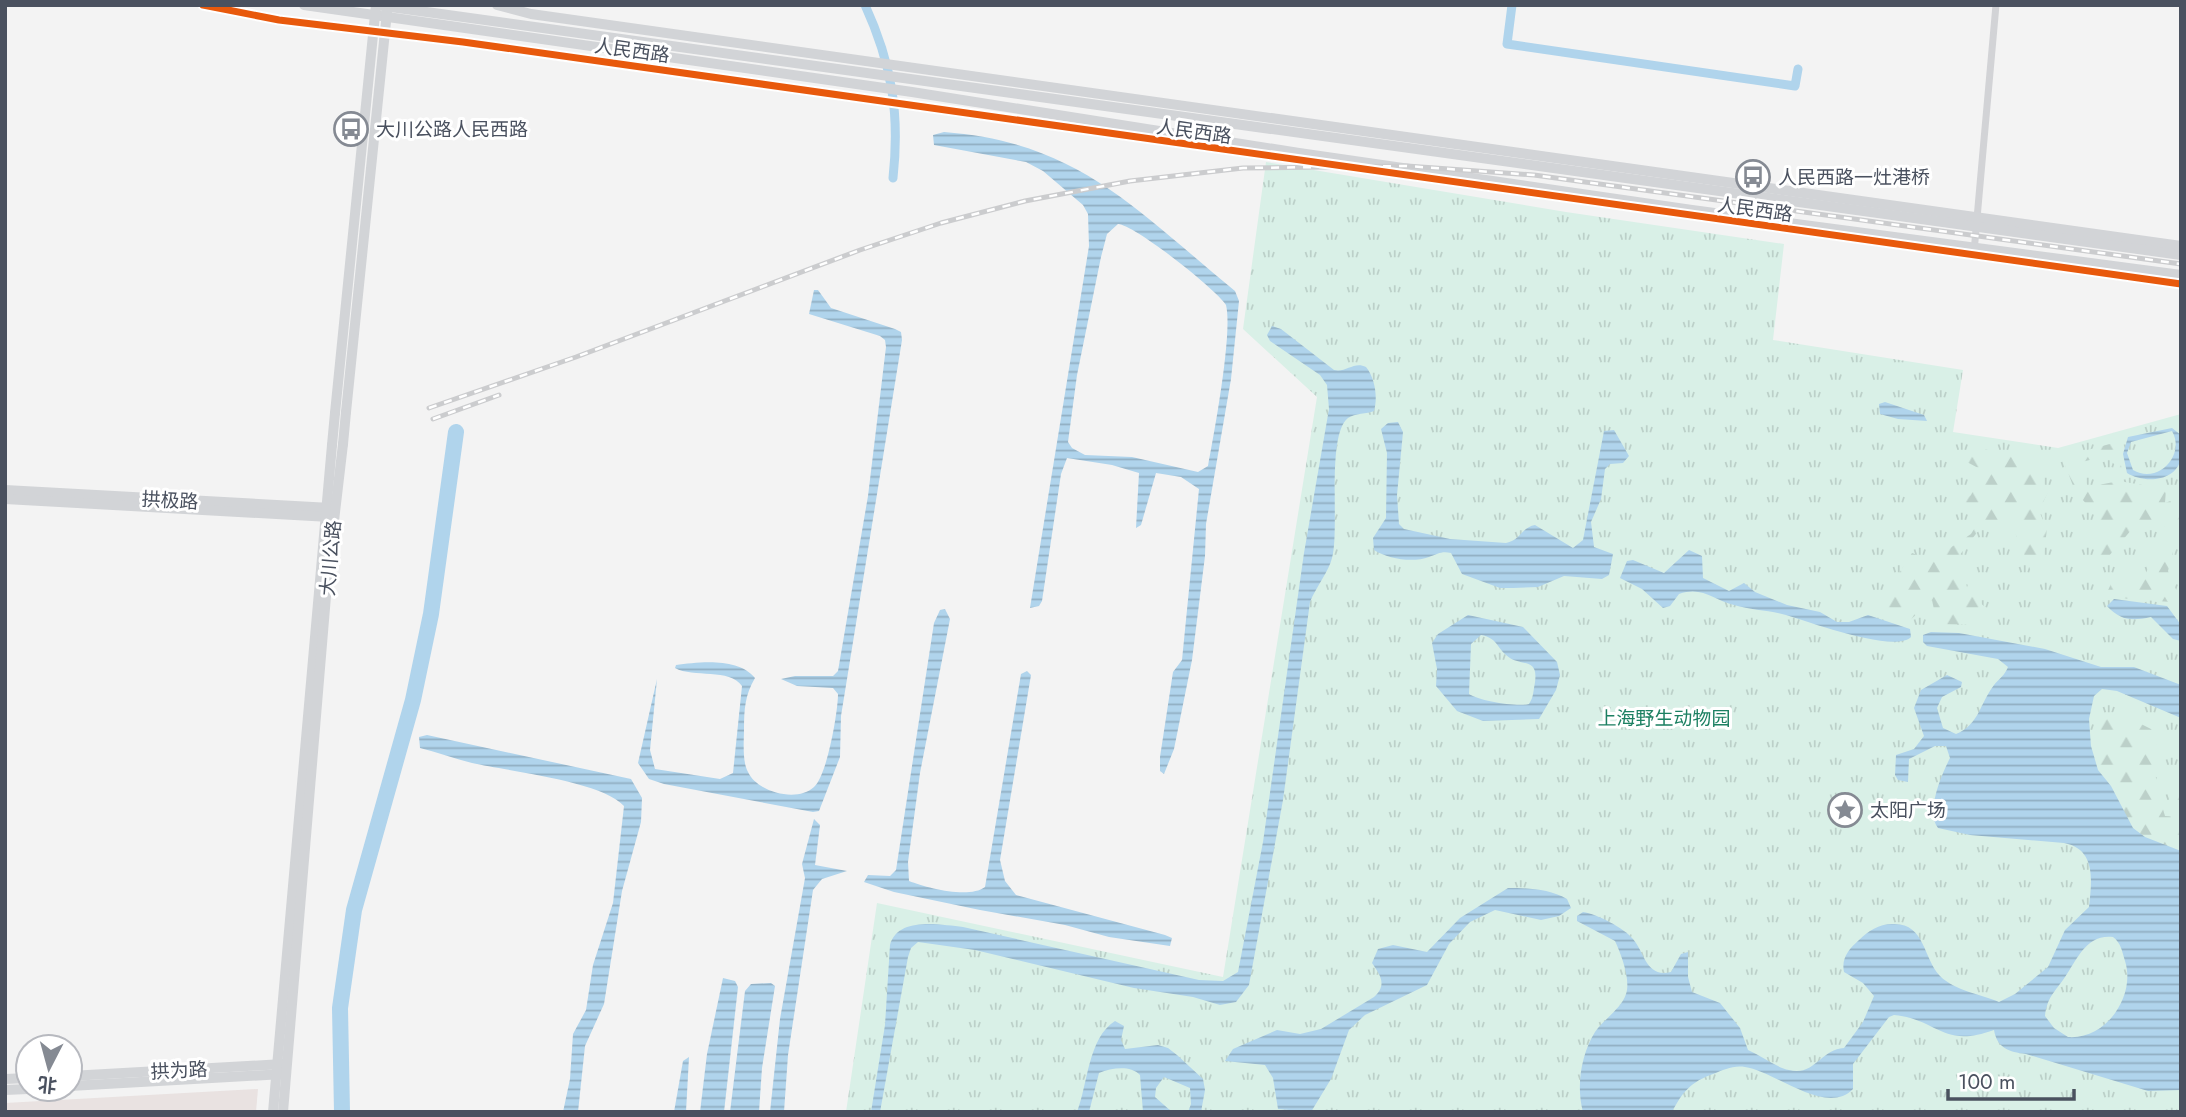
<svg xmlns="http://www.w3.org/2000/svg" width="2186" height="1117" font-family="Jost,'Noto Sans SC',sans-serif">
<defs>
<pattern id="grass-tufts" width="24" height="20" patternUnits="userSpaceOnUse" patternTransform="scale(1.75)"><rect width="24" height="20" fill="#d9f0e7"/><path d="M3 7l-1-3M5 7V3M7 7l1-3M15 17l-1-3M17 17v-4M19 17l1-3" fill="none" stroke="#bcd0c9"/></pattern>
<pattern id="forest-firs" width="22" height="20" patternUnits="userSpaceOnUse" patternTransform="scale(1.75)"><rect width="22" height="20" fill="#d9f0e7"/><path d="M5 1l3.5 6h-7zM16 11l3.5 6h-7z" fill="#bcd0c9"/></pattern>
<pattern id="water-rules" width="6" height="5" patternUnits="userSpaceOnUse" patternTransform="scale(1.75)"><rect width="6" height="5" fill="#b0d4ec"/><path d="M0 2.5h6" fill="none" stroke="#91aec2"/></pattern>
</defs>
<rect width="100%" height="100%" fill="#f3f3f3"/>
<polygon fill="#e9e2e1" points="258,1089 256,1112 5,1112 5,1103"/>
<polygon fill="url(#grass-tufts)" points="1266,162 1566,212 1784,244 1773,340 1963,370 1953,432 2058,448 2181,414 2181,1112 846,1112 877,903 1223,977 1317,397 1243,329"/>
<g fill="url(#forest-firs)">
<polygon points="2117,442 2122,471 2105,456 2078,463 2088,487 2119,481 2166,489 2165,503 2181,497 2181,518 2164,527 2139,521 2102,564 2097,539 2103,523 2075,491 2062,457"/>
<polygon points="1977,448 2032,458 2048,492 2039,511 2047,529 2039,591 2012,525 1985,522 1959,556 1968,591 1989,611 1979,625 1937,624 1932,600 1907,623 1879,604 1912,553 1932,560 1971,534 1988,507 1959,505 1971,495 1982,470 1950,453"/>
<polygon points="2175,544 2168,571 2181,601 2181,613 2171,602 2105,597 2115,575 2143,580 2157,547"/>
<path d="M 2115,711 L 2161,734 C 2148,757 2158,792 2165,816 L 2181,817 L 2181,850 L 2172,856 L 2129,830 L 2094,771 L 2100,720 Z"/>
<polygon points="2181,780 2181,815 2168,809 2171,787"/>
</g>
<g fill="url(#water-rules)" fill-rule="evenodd">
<path d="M 944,132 C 1079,142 1137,211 1235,291 L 1239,301 L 1231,379 L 1206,524 L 1205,556 L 1192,660 L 1174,749 L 1164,774 L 1160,771 L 1160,757 L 1173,672 L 1182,660 L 1199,489 L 1181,477 L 1156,473 L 1141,525 L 1136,528 L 1139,473 L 1112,465 L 1067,458 L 1061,474 L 1042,601 L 1039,606 L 1030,608 L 1089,246 L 1088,214 L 1083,205 L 1043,171 L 1026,162 L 934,145 L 933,135 ZM 1118,224 C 1135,225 1217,290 1226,305 C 1233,332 1214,434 1208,466 L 1198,472 L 1132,457 L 1085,455 L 1072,448 L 1068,442 L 1077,375 L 1101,257 L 1107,234 Z"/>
<path d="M 814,290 L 818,290 L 831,308 L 895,329 L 901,332 L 902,340 L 841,716 L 840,757 L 819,811 L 813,812 L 664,784 L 649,779 L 638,763 L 657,679 L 650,750 L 655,769 L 720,779 L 733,773 L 742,686 C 730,668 693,678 675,668 L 676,665 C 699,662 738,657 755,678 C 745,695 744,709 744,729 C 744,742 742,761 748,772 C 757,792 797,803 814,787 C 827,776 838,712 838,694 L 833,688 L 797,686 L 781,679 L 795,676 L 833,676 L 838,671 L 868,496 L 886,347 L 885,340 L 880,336 L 809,314 Z"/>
<path d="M 1272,326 L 1281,329 L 1334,370 C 1346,373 1354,361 1366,367 C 1375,378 1378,397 1374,411 C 1367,414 1355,413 1348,418 C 1326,435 1340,530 1332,558 C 1329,571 1316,587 1310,602 L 1283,800 L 1249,985 L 1236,1002 L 1220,1005 L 1193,997 L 1134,988 L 975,950 L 918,942 L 911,948 L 908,957 L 880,1112 L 871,1112 L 885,1025 L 890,945 C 898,916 941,925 963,927 L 1199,980 L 1223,981 L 1238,972 L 1263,842 L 1304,553 L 1329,409 L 1327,385 L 1320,375 L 1270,341 L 1267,335 Z"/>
<polygon points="1885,402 1924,415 1927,421 1898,419 1880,414 1879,404"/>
<path d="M 1398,422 L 1403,432 L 1397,495 L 1399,524 L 1404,529 L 1450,539 L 1506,543 C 1520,541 1522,527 1535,525 L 1573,548 L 1583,540 L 1604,431 L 1614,430 L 1629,456 L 1623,463 L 1610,464 L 1605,469 L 1601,499 L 1591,522 L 1594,547 L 1613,554 L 1609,575 L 1602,579 L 1564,576 L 1538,587 L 1513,588 L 1500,588 L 1462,574 L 1451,553 C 1441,551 1438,554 1429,557 C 1413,563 1388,559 1374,550 L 1373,538 L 1386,518 L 1387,453 L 1381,429 L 1388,423 Z"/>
<path d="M 2172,428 L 2181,435 C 2181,442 2182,451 2181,458 C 2176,483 2143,483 2127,473 L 2123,454 L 2128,437 ZM 2172,431 C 2186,455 2158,485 2133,470 L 2127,453 L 2131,442 Z"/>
<path d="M 1689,550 L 1702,556 L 1703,578 L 1729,591 L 1744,583 L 1755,592 L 1787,605 L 1820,612 L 1837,622 L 1849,622 L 1868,615 L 1910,629 L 1911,637 C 1894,654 1805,620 1782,614 C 1766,610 1750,610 1734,605 C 1713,600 1703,586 1679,594 L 1670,606 L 1663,608 L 1642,589 L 1620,578 L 1627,561 L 1633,560 L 1664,573 Z"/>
<path d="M 2114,599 L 2167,606 L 2181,625 L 2181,641 L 2173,639 L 2151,617 C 2132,621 2121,621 2107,606 Z"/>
<path d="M 945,609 L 950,619 L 920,773 L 908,862 L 909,881 C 927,888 969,899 985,887 L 1021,674 L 1027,671 L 1031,675 L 1000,860 L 1005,881 L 1016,895 L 1165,935 L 1172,938 L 1170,946 L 1109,937 L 1065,925 L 980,910 L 894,892 L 864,882 L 868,875 L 890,876 L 896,870 L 934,623 L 940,610 Z"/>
<path d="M 1468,615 L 1523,627 L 1557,662 L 1560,675 L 1556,690 L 1539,719 L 1483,721 L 1457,711 L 1436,686 L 1437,669 L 1432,643 L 1438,634 ZM 1481,635 C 1497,638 1496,646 1506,655 C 1521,669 1541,654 1534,688 C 1533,694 1533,698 1529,704 C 1517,707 1479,701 1469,694 L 1471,644 Z"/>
<path d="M 1931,632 L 1959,633 L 2045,649 L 2101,667 L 2134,667 L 2181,685 L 2181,718 L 2117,691 L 2102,689 L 2094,696 L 2089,719 L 2091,746 L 2098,770 L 2111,786 L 2133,828 L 2145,837 L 2181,851 L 2181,1090 L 2148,1091 L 2026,1054 C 2009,1052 1997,1048 1994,1030 C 1942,1049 1938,1019 1894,1015 L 1889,1017 L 1853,1064 L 1853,1089 C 1826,1117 1775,1071 1745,1067 C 1733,1065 1724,1070 1713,1074 C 1691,1082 1683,1091 1672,1112 L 1583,1112 C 1576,1087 1581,1054 1595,1032 C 1604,1019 1621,1009 1626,994 C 1631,980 1621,954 1615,941 L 1577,921 L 1577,916 L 1583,912 C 1597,914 1624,928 1633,939 C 1645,953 1646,978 1671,972 L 1681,954 L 1688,952 L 1688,977 L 1692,992 L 1720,1003 L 1740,1028 L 1748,1050 C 1762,1056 1775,1067 1789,1070 C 1814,1077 1821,1049 1844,1048 L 1863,1022 L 1874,996 L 1863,983 L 1844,972 C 1841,958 1849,949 1859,940 C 1868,931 1879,924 1892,924 C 1925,922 1923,958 1940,976 C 1955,991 1981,994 1999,1002 L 2015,994 L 2048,967 L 2065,930 L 2089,907 C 2092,880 2096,849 2064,843 L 1970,835 L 1938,828 C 1925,812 1942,774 1950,758 L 1946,746 L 1935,746 L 1909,759 L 1908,782 L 1898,780 L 1895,775 L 1896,755 L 1914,749 L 1924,736 L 1914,708 L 1921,690 L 1947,675 L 1962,682 L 1961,687 L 1942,697 L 1937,708 L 1943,728 L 1956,734 C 1979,725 1980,703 1994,685 C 1999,679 2005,675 2008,667 L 1998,659 L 1927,646 L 1923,642 L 1923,635 ZM 2113,937 C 2121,943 2122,951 2125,961 C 2136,995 2107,1040 2068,1037 L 2054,1028 L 2045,1016 C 2047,997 2055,992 2065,977 C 2077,960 2086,934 2113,937 Z"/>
<path d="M 427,735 L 631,779 L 642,798 L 641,822 L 622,891 L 604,1004 L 585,1046 L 578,1112 L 563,1112 L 570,1079 L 573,1034 L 586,1010 L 593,965 L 613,903 L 624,806 C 602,781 507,771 472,763 C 455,759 437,752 420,748 L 419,737 Z"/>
<polygon points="814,819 820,825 815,865 847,871 822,879 813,890 788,1055 784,1112 770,1112 780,1019 805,878 802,864"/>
<path d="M 1508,888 C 1529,888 1549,889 1567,899 L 1571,908 L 1559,916 L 1541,920 L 1495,910 L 1470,922 L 1449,944 L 1427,985 L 1365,1015 L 1349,1030 L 1331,1079 L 1311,1112 L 1278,1109 L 1273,1078 L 1265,1065 L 1225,1061 L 1233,1049 L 1277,1030 L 1300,1034 L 1321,1029 L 1374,997 C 1387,985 1381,976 1372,963 L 1378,949 L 1393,945 L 1427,952 L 1460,918 Z"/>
<polygon points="723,978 735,981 738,987 724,1112 700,1112 707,1054"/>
<polygon points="771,983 775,986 762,1068 759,1112 730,1112 745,991 751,984"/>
<path d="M 1115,1021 L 1124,1026 L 1121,1040 L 1125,1049 L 1158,1045 L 1168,1048 L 1177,1055 L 1203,1079 L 1205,1090 L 1201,1112 L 1188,1112 L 1191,1104 L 1190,1088 L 1164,1077 L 1156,1088 L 1155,1097 L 1172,1112 L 1143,1112 L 1140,1075 C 1130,1065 1112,1068 1099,1073 L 1089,1112 L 1077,1112 C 1088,1084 1088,1038 1115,1021 Z"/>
<polygon points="689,1057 686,1112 674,1112 683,1061"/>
</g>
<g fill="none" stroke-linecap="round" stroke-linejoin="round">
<g stroke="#b0d4ec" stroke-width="9">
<path d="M 865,5 C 892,64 900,114 893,178"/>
<polyline points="1512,5 1507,44 1795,86 1798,69"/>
</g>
<polyline stroke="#b0d4ec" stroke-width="16" points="342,1112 340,1008 354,910 413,700 431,614 456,432"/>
<polyline stroke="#d2d3d6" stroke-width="7" points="1974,252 1996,5"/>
<g stroke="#d2d4d7" stroke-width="10">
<polyline points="203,5 279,20 463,42 2181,284"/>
<polyline points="304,5 912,92 1299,153 1692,210 2181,275"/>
<polyline points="497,5 531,14 2181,246"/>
<polyline points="346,412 387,12"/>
<polyline points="335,413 376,5 2181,255"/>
<polyline points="5,490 331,508"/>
<polyline points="5,499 330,517"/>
<polyline points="70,1076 283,1064"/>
<polyline points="5,1079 28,1078"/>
<polyline points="70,1086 283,1074"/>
<polyline points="5,1090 28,1089"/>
<polyline points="273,1112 332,445"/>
<polyline points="283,1112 328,572 343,444"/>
</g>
<g stroke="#cbccce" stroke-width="5">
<g id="rail">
<polyline points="429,408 576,357 860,250 941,223 1025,201 1130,181 1243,168 1407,166 1534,175 2181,264"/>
<polyline points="433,419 499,395"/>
</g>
</g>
<use href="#rail" stroke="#fff" stroke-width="2.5" stroke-dasharray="8" stroke-linecap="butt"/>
<g stroke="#d2d4d7" stroke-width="10">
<polyline points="343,444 346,412"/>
<polyline points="332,445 335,413"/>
</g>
<g stroke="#fff" stroke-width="11">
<polyline id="cycleway" points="203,5 279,20 463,42 2181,284"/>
</g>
<use href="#cycleway" stroke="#e8590c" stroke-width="7"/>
</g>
<defs>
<g id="bus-ring" transform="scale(1.75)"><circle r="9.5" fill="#fff" stroke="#858a93" stroke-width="1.5"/><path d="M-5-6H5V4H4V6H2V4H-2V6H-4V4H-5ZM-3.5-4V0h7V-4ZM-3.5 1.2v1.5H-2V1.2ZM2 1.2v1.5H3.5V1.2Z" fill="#858a93"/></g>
<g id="sight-ring" transform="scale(1.75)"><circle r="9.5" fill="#fff" stroke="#858a93" stroke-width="1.5"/><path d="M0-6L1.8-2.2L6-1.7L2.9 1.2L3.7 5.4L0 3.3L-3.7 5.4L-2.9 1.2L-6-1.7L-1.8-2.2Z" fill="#858a93"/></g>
</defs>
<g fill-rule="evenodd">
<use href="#bus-ring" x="351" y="129"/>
<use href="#bus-ring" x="1753" y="177"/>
<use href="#sight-ring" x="1845" y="810"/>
</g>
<g text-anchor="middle" stroke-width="6" stroke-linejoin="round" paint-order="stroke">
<g font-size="19" fill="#4a515f" stroke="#fff">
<text transform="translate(632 50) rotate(8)" y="7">人民西路</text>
<text transform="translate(1194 131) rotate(8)" y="7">人民西路</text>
<text transform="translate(1755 209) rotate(8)" y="7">人民西路</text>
<text transform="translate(170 500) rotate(3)" y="7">拱极路</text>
<text transform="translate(330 558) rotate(-85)" y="7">大川公路</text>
<text transform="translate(179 1070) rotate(-3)" y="7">拱为路</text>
</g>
<g font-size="19" fill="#4a515f" stroke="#fff" text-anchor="start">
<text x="376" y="136">大川公路人民西路</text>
<text x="1778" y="184">人民西路一灶港桥</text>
<text x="1870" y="817">太阳广场</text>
</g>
<g font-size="19" fill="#1c8062" stroke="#fff">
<text x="1664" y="725">上海野生动物园</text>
</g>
</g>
<rect width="2186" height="1117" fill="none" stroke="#4a515f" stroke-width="14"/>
<g transform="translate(49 1068) rotate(186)"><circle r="33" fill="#ffffff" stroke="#b7b9bf" stroke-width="2"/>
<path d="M0-5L12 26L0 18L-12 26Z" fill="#858a93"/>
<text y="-10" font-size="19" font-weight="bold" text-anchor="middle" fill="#4a515f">北</text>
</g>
<path d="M1948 1089v10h126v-10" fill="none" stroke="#4a515f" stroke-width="3.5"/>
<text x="1958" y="1089" font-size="21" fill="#4a515f" stroke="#ffffff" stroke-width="5" paint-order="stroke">100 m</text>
</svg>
